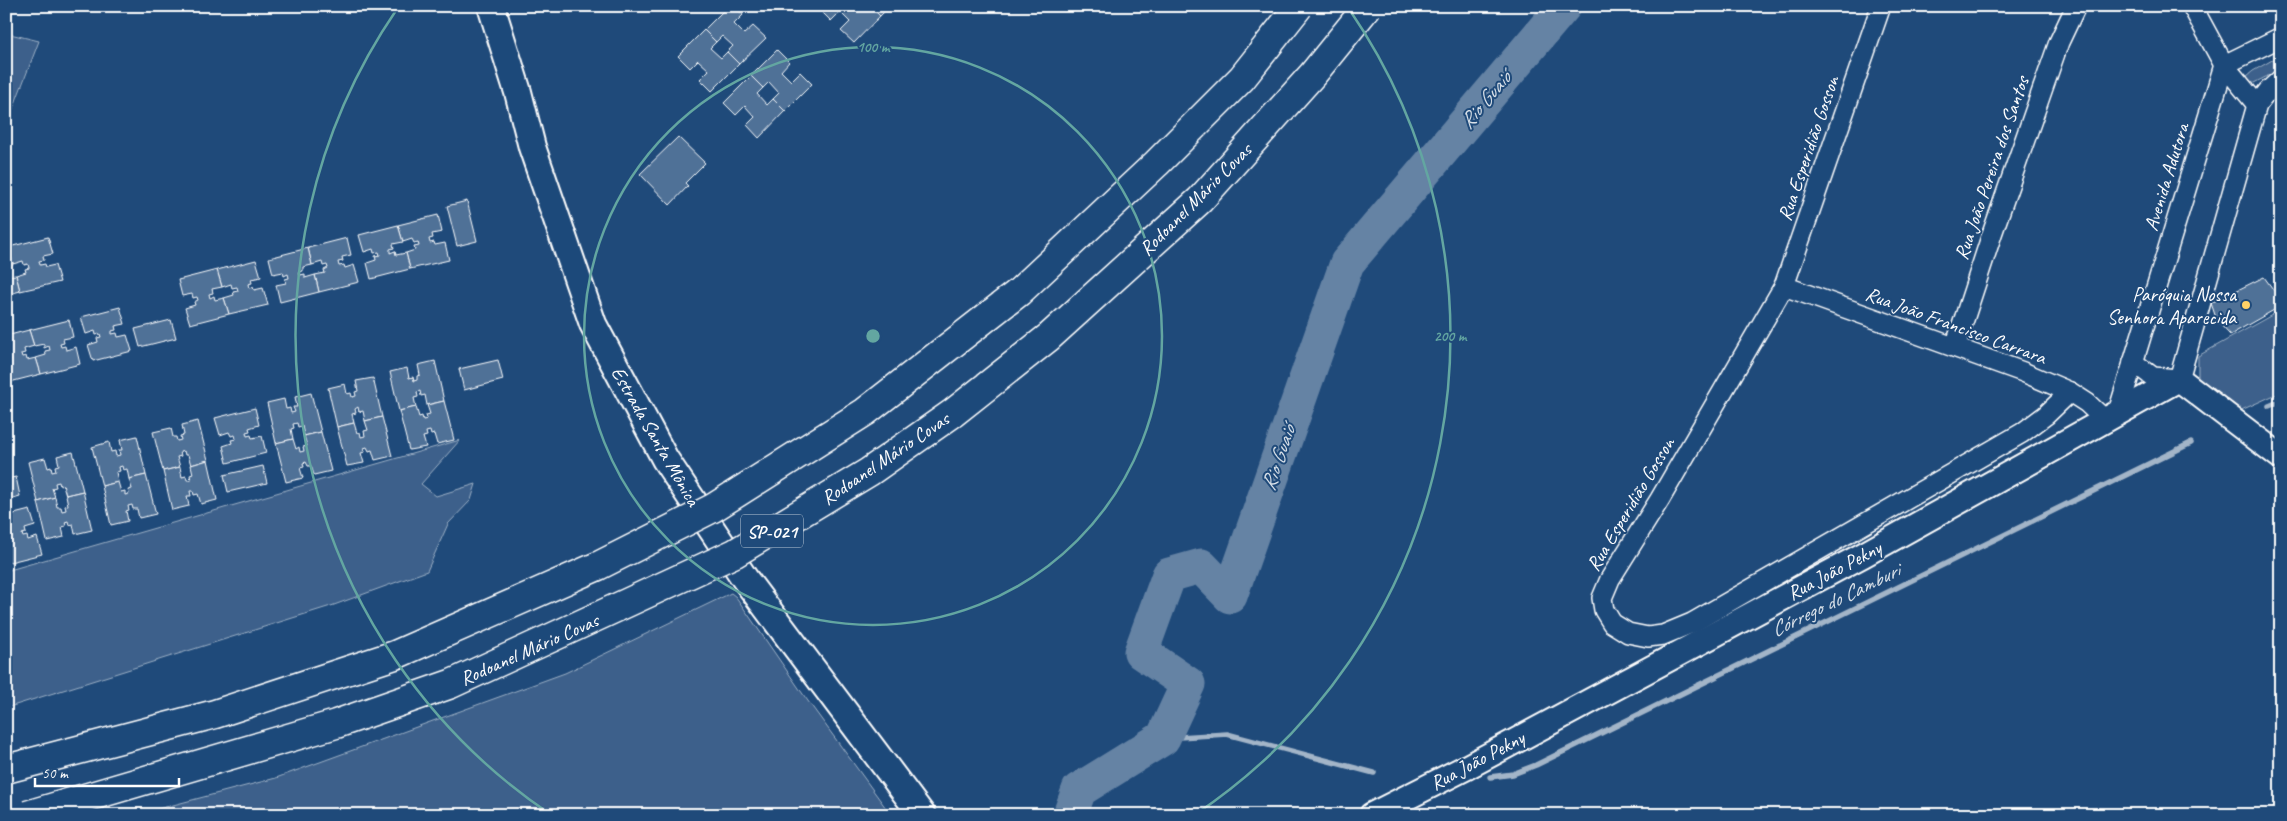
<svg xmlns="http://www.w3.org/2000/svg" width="2287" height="821" font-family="Caveat,sans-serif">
<rect width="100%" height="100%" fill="#1f4a7a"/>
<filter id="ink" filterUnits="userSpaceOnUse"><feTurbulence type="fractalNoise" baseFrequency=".02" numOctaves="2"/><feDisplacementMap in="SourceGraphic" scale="10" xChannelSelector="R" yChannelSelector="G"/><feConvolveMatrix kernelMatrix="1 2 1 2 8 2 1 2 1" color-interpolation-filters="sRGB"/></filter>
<g filter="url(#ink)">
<g fill="#3c618b" stroke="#9eb0c5">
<polygon points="6,33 39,41 6,127"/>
<polygon points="2281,55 2281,69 2252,84 2248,83 2247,76 2253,71"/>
<polygon points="2281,310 2281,392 2237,412 2198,383 2198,356"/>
<polygon points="460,440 421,484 436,496 476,484 471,500 448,524 427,571 334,605 6,708 6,571"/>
<polygon points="731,593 736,597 805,697 891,815 135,815 276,778 565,673"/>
</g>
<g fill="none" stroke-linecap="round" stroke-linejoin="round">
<g stroke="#a3b5c8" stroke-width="5.5">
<polyline points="2269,406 2281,401"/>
<polyline points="1163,738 1227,734 1374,773"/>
<polyline points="1490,777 1513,774 1536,765 2191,443"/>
</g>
<polyline stroke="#6583a4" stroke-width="35" points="1070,815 1079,790 1163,738 1188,684 1141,652 1169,575 1201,566 1230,596 1347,263 1564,6"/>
</g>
<g fill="#507197" stroke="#fff">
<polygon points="728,6 734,6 743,15 734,24 744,34 753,26 766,38 739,64 727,52 733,46 722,36 716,42 704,30"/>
<polygon points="821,6 858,6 862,10 866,6 870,6 880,16 854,43 841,31 850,22 840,12 831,21 819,9"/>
<polygon points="870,6 890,6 880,16"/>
<polygon points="704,30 716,42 710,48 721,58 727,52 739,64 712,91 700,79 709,70 698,60 690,68 678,56"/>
<polygon points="777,50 789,62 781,71 791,81 800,72 812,84 785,111 773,99 779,93 769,82 763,88 751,76"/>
<polygon points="751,76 763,88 757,94 767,105 773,99 785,111 759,138 747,125 755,117 745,106 736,115 724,103"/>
<polygon points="678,137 705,163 685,183 688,186 670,205 640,174"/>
<polygon points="467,201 477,241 457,246 447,206"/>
<polygon points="438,215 442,232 432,234 433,238 429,239 430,243 434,242 435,245 445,243 449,260 410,269 406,253 415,250 414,247 419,246 418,242 414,243 412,239 403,242 398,225"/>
<polygon points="398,225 403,242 393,244 394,248 390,249 390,253 395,251 396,255 406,253 410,269 371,279 367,263 376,260 375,256 380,255 379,252 374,253 373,249 364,252 359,235"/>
<polygon points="48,237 53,254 43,256 44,260 39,261 40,265 45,264 46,267 55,265 60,282 20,291 16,275 26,272 25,269 29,268 28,264 24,265 23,261 13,264 9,247"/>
<polygon points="347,238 351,255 342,257 343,261 338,262 339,266 344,265 345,268 354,265 359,282 319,292 315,275 325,273 324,270 328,268 327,265 323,266 322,262 312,265 308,248"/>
<polygon points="9,247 13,264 6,265 6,248"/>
<polygon points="308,248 312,265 303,267 303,271 299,272 300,275 305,274 305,278 315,275 319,292 280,302 276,285 286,283 285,279 289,278 288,274 284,276 283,272 273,274 269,258"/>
<polygon points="256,260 261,277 251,279 252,283 248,284 249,288 253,287 254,290 263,288 268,305 229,314 224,298 234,295 233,292 238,291 237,287 232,288 231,284 222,287 217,270"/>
<polygon points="217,270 222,287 212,289 213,293 209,294 210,298 214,296 215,300 224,298 229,314 190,324 185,308 195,305 194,302 198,300 197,297 193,298 192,294 182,296 178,280"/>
<polygon points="16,275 20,291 6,295 6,276"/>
<polygon points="2264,277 2281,300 2281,306 2230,335 2217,321 2211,303"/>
<polygon points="120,307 125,324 115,326 116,330 112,331 112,334 117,333 118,337 127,335 132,351 93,361 88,345 98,342 97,338 101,337 100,334 96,335 95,331 86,334 81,317"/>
<polygon points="69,320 73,337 63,339 64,343 60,344 61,347 65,346 66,350 76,347 80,364 41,374 36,358 46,355 45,351 50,350 49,346 44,348 44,344 34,346 29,330"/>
<polygon points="171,320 176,338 140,347 135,329"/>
<polygon points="29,330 34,346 24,349 25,353 21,354 22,357 26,356 27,360 36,358 41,374 6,383 6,361 11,360 10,357 6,357 6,336"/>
<polygon points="498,360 503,380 464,390 459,369"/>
<polygon points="435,361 444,401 427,405 425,395 421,396 420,391 417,392 418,397 414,398 416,407 399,411 390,372 407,368 409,378 413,377 414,381 417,380 417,376 420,375 418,365"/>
<polygon points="373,378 382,417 365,421 363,411 359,412 358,407 355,409 356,413 352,414 354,423 337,427 328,388 345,384 347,394 351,393 352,397 356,396 355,392 358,391 356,381"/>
<polygon points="311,393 321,432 304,436 302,426 298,427 297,423 293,424 294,428 291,429 293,439 276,443 267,403 284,399 286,409 290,408 291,413 295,412 293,407 297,407 295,397"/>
<polygon points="444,401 454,440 437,444 434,434 431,435 430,431 426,432 427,436 423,437 426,447 409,450 399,411 416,407 419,417 422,416 423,420 427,419 426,415 430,414 427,405"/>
<polygon points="255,408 259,425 249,428 250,431 246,432 247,436 251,435 252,438 262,436 266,453 227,463 223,446 232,443 231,440 236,439 235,435 231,436 229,432 220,435 215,418"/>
<polygon points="382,417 392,456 375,460 372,450 369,451 367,447 364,448 365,452 361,453 364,463 347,466 337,427 354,423 357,433 360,432 361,437 365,436 364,431 368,430 365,421"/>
<polygon points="198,421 208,460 191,465 188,455 185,455 184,451 180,452 181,456 177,457 180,467 163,471 153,432 171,428 173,437 176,437 177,441 181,440 180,436 184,435 182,425"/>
<polygon points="321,432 331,471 314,475 311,466 308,466 306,462 303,463 304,467 300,468 303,478 286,482 276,443 293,439 296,449 299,447 300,452 304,451 303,447 307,446 304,436"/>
<polygon points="137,436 146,475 129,479 127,469 123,470 122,466 119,467 120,471 116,472 118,482 102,486 92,447 109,442 111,452 115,451 116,456 120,455 119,450 122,450 120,440"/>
<polygon points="73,452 83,491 66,495 63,485 60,486 59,482 55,483 56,487 52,488 55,497 38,502 28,462 45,458 48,468 51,467 52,472 56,471 55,466 59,465 57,456"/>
<polygon points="208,460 217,500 201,504 198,494 194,495 193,491 190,491 191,496 187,496 189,506 172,510 163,471 180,467 182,477 186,476 187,480 191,480 190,475 193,474 191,465"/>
<polygon points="263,466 267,483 228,492 224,475"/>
<polygon points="146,475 156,514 139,518 137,509 133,509 132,505 128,506 129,510 126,511 128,521 111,525 102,486 118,482 121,492 125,491 125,495 129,494 128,490 132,489 129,479"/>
<polygon points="16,477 20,496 6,500 6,479"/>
<polygon points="83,491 92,530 75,534 73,524 69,525 68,521 65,522 66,526 62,527 64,537 47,541 38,502 55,497 57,507 61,507 62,511 66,510 65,506 68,505 66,495"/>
<polygon points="30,510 35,526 25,529 26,533 22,534 23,537 27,536 28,540 37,537 42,554 6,563 6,545 8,545 7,541 11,540 10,537 6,537 6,516"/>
</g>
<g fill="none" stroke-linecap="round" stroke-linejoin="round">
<g stroke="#fff" stroke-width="22">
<g id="minor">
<polyline points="1881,6 1784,286 1660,499 1610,579 1602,598 1604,610 1612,623 1628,633 1648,637 1663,635 1692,623 2022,433 2046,415 2070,392"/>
<polyline points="2192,6 2224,65 2257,105"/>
<polyline points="1784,286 2023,372 2070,392 2087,403 2105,420"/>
<polyline points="1955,347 1992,234 2059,42 2076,6"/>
<polyline points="2133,362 2153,377 2179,379 2257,105 2268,91 2281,79"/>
<polyline points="2118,412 2224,65 2281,37"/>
</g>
</g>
<g stroke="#fff" stroke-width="28">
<polyline id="tertiary" points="1372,815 1467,767 1863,555 2179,379 2281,457"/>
</g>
<g stroke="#fff" stroke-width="30">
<polyline id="secondary" points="491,6 518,92 532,147 593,324 665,459 745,579 922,815"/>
</g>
<use href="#minor" stroke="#1f4a7a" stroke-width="19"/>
<use href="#tertiary" stroke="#1f4a7a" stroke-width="24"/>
<use href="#secondary" stroke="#1f4a7a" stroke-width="26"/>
<g stroke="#fff" stroke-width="31" stroke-linecap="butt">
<g id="motorway-bridge">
<polyline points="6,769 215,714 395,655 598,566 713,508 865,412 1019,292 1157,163 1242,78 1299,6"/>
<polyline points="27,815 336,724 451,684 735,553 869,472 953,413 1049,337 1200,200 1313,74 1368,6"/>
</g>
</g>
<use href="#motorway-bridge" stroke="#1f4a7a" stroke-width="28"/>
</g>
</g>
<g fill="none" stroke="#63a6a1" stroke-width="2.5">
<circle cx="873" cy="336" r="289"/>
<path d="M550 814A577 577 0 0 1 397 9M1349 9A577 577 0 0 1 1196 814"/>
</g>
<circle fill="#ffd166" stroke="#1f4a7a" stroke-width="2" cx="2246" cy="305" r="5"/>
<g text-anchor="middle" stroke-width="4" stroke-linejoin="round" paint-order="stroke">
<rect fill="#1f4a7a" stroke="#bcc9d7" stroke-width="1" x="741" y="514.5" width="62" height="33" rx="4"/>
<g font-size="19" font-weight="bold" fill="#fff">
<text x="772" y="538">SP-021</text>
</g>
<g font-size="20" fill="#fff" stroke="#1f4a7a">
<text transform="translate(1808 148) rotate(-71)" y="7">Rua Esperidião Gosson</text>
<text transform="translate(1991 168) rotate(-71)" y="7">Rua João Pereira dos Santos</text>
<text transform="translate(2166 177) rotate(-73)" y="7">Avenida Adutora</text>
<text transform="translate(1195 199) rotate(-45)" y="7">Rodoanel Mário Covas</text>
<text transform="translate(1956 325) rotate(20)" y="7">Rua João Francisco Carrara</text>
<text transform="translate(656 436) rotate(60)" y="7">Estrada Santa Mônica</text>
<text transform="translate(885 458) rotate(-34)" y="7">Rodoanel Mário Covas</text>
<text transform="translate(1630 504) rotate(-59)" y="7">Rua Esperidião Gosson</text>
<text transform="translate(1834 570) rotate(-28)" y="7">Rua João Pekny</text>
<text transform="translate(529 649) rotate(-24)" y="7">Rodoanel Mário Covas</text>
<text transform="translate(1477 760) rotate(-28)" y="7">Rua João Pekny</text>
</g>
<g font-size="20" fill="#fff" stroke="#1f4a7a" text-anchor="end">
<text x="2236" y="301">Paróquia Nossa<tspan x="2236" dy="23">Senhora Aparecida</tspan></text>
</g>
<g font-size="21" font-style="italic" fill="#d8e0e8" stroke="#1f4a7a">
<text transform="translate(1485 100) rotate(-50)" y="7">Rio Guaió</text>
<text transform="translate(1278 458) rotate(-71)" y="7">Rio Guaió</text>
<text transform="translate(1835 600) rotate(-26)" y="7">Córrego do Camburi</text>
</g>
</g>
<circle cx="873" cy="336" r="8" fill="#63a6a1" stroke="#1f4a7a" stroke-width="2.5"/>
<g font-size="15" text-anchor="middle" font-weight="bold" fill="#63a6a1" stroke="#1f4a7a" stroke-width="4" stroke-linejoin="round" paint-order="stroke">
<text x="873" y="52">100 m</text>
<text x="1450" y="341">200 m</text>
</g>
<rect width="2287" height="821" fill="none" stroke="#1f4a7a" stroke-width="25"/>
<rect x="12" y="12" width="2262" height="796" fill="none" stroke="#fff" stroke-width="2" filter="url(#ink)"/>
<path d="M35 778v8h144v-8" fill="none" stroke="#ffffff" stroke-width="2.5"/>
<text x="42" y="778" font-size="15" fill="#ffffff" stroke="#1f4a7a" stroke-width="4" paint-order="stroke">50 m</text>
</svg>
